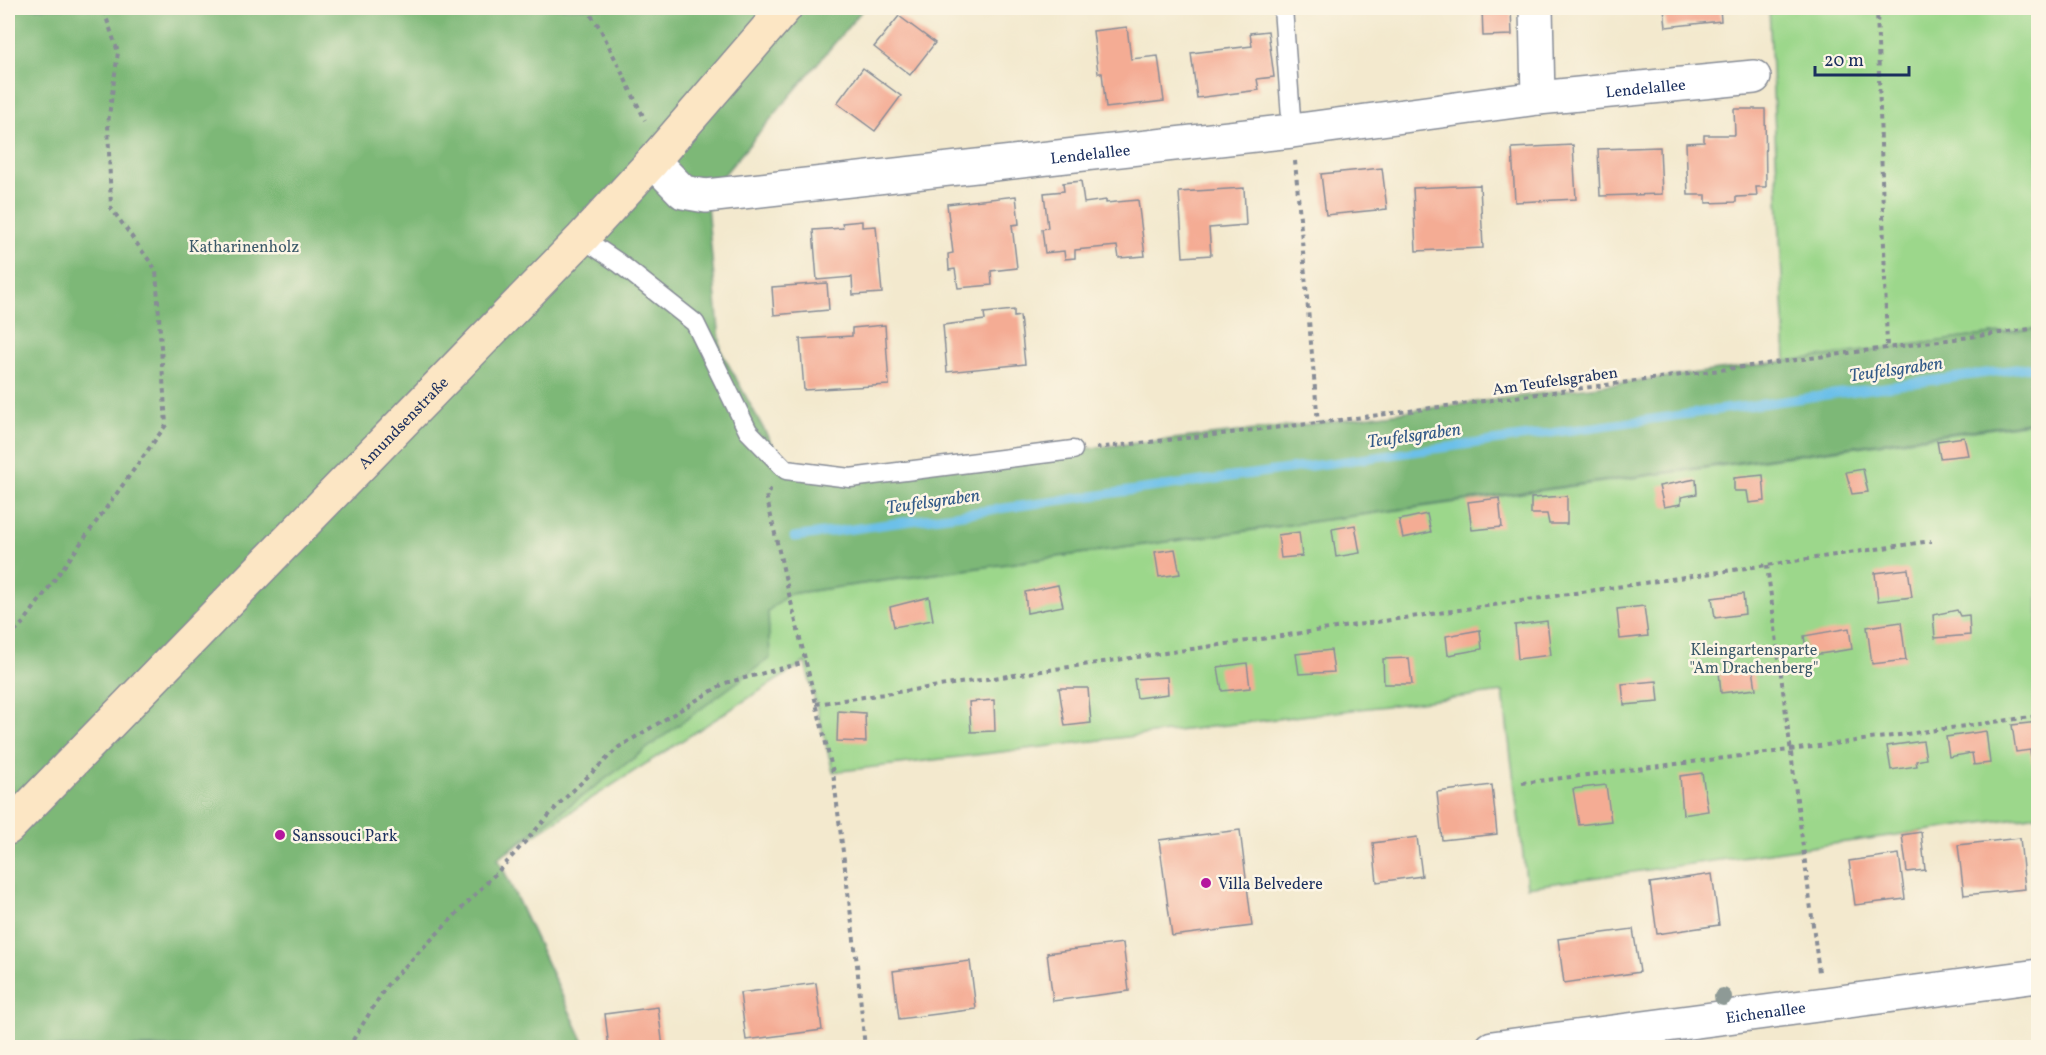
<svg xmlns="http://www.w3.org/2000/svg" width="2046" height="1055" font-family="Vollkorn,serif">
<rect width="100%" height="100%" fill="#fcf5e5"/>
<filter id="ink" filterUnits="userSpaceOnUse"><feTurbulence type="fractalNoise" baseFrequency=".0167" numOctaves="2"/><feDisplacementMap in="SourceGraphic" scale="12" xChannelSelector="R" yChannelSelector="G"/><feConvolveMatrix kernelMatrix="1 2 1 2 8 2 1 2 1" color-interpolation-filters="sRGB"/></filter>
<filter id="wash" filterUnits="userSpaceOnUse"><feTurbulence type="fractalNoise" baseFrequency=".008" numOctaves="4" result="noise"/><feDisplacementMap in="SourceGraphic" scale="24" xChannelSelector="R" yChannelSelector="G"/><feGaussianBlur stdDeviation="1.35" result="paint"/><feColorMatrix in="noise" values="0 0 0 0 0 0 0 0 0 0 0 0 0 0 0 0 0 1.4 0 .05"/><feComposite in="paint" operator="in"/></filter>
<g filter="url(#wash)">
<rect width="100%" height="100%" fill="#f3e9ce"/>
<g fill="#9cd78b" stroke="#5c8374" stroke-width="1.5">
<polygon points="1769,8 2038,8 2038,328 1786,362"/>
<polygon points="2038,422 2038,815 1527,887 1503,692 833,772 805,662 498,858 586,1047 8,1048 789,594"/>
</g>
<polygon fill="#7db877" stroke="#4c746a" stroke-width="1.5" points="8,8 864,8 706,196 721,351 786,470 850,478 1073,450 1318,423 2038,328 2038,421 789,594 768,611 770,658 498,858 586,1047 8,1047"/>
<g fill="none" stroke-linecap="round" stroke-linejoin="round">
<polyline stroke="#6cc0e9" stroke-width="9" points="794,537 2038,366"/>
</g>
<g id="blocks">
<g fill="#f4ac94">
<polygon points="1482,8 1511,8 1512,35 1483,36"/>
<polygon points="1664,8 1720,8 1721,21 1666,27"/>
<polygon points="899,16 935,43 910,75 874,47"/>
<polygon points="1127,27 1131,59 1158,56 1164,101 1106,108 1102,73 1098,73 1093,31"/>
<polygon points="1268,31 1274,77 1257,79 1259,90 1197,98 1191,53 1252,46 1250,33"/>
<polygon points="863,68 901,96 875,131 837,103"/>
<polygon points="1734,109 1765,109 1766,187 1756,187 1757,196 1736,197 1736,202 1706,203 1706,195 1688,195 1686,143 1704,142 1704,135 1735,135"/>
<polygon points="1573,145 1576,199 1515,202 1512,148"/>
<polygon points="1660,147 1662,194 1600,196 1598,149"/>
<polygon points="1382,168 1387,209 1326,215 1321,174"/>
<polygon points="1081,181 1084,203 1106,200 1106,203 1138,200 1145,256 1119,258 1117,246 1075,250 1075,258 1065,259 1064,251 1045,253 1042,229 1048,228 1044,193 1064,191 1063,183"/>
<polygon points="1480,185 1483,248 1416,251 1413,188"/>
<polygon points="1244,188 1246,225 1209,228 1211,255 1183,257 1179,192"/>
<polygon points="1016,196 1019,224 1012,225 1017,268 991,271 992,285 958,288 955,269 949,270 948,254 953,253 947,204"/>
<polygon points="862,221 862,227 876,226 882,293 853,295 852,277 817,280 813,230 843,228 842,223"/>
<polygon points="827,283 829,310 774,315 772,287"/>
<polygon points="1014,310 1014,317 1020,316 1025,364 947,372 943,325 985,320 984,313"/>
<polygon points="885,325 889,385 804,390 800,339 852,336 852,328"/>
<polygon points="1964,437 1968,455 1940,458 1937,441"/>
<polygon points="1863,469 1868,492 1852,494 1846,472"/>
<polygon points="1763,475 1765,501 1749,503 1747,491 1734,491 1734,478"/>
<polygon points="1696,479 1697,494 1681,497 1681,504 1664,507 1659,486"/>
<polygon points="1567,496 1567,524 1549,524 1547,514 1531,514 1531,498"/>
<polygon points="1499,498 1502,527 1472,530 1468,502"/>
<polygon points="1427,514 1431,532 1403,538 1399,520"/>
<polygon points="1355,525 1360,553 1336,557 1332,529"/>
<polygon points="1299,532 1302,556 1281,558 1278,535"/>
<polygon points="1175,549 1180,574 1159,577 1155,552"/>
<polygon points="1908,569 1912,597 1878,601 1875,573"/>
<polygon points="1058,585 1063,606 1027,613 1025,592"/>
<polygon points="1743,594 1745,614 1715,618 1712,598"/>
<polygon points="929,597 933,620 894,627 890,607"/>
<polygon points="1644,606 1648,636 1620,639 1617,609"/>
<polygon points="1957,610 1960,616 1969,615 1970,635 1935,638 1933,615"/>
<polygon points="1547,621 1551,655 1518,659 1515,625"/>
<polygon points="1901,622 1906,660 1872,664 1867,627"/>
<polygon points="1849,628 1852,649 1807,656 1804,636"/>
<polygon points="1480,630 1482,649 1448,655 1446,636"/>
<polygon points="1331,650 1334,672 1299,674 1296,654"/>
<polygon points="1409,658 1412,684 1384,684 1383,659"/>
<polygon points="1247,663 1250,688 1222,691 1218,667"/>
<polygon points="1753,669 1756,689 1721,693 1719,672"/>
<polygon points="1167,677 1168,694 1137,698 1134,679"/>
<polygon points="1657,681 1659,702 1624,705 1622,684"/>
<polygon points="1059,688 1088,688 1091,723 1065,726"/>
<polygon points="994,700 995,731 971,732 969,702"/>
<polygon points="838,711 865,713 866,742 837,741"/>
<polygon points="2038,722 2038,762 2032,763 2030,750 2016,752 2012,725"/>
<polygon points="1986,731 1990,763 1974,765 1972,753 1949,757 1946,737"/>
<polygon points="1923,741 1926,759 1916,761 1917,766 1891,770 1887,746"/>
<polygon points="1702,773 1708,811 1683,815 1680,776"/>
<polygon points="1492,785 1497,834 1442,840 1437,792"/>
<polygon points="1606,785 1611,821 1579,825 1573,789"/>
<polygon points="1240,830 1252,926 1172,936 1159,840"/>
<polygon points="1921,832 1925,870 1907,872 1902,835"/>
<polygon points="1417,837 1422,876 1377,882 1373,843"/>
<polygon points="2020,838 2025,889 1964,895 1958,845"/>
<polygon points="1899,854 1905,899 1855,905 1849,861"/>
<polygon points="1712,874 1719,925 1657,934 1650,883"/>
<polygon points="1633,929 1640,972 1564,983 1558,939"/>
<polygon points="1123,943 1129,991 1053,1001 1047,953"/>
<polygon points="970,961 976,1009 899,1019 893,971"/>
<polygon points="816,983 822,1030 746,1040 740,993"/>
<polygon points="658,1007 663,1048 609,1048 605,1014"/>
</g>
</g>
</g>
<g filter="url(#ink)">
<use href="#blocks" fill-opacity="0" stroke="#878c96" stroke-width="1.5"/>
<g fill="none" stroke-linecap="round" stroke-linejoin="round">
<g stroke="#878c96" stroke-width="21">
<g id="lane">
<polyline points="1283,8 1292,131"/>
<polyline points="582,238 619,263 695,323 748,431 786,470 850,478 1073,450"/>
</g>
</g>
<g stroke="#878c96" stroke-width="36">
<g id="street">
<path id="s1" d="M 1538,98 L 1754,77"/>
<path id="s2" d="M 653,161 L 683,192 L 706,196 L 1292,131 L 1538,98 L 1536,8"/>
<path id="s3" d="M 1492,1048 L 2038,976"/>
</g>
</g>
<g stroke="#878c96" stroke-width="36">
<g id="secondary">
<path id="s4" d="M 8,828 L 582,238 L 653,161 L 785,8"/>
</g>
</g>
<g stroke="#878c96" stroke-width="4" stroke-dasharray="4.5 4.5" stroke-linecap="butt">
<polyline points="586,8 600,28 645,120"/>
<polyline points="1877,8 1887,348"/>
<polyline points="1295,161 1318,423"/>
<polyline points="1096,448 1318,423 2038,328"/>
<polyline points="771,489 766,495 789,594 833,772 857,964 865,1048"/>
<polyline points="1767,565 1819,972"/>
<polyline points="8,638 24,622 166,425 156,270 111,208 108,123 118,52 103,8"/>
<polyline points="816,704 1931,541"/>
<polyline points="1522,783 1790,750 2038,716"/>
<polyline points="348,1048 387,985 506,863 561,802 619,747 725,683 806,662"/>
</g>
<use href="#lane" stroke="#fff" stroke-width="18"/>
<use href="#street" stroke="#fff" stroke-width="33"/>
<use href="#secondary" stroke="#fce6c4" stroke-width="33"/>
</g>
<circle fill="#8e9a96" cx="1723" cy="997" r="9"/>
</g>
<g fill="#b5179e" stroke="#fcf5e5" stroke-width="2">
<circle cx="280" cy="835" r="6"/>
<circle cx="1206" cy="883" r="6"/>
</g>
<g text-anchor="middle" stroke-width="5" stroke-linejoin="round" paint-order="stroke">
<g font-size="16" fill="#1b2f5e" stroke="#fcf5e5">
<text dy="6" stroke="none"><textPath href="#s1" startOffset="108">Lendelallee</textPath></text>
<text dy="6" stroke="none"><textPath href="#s2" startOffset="453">Lendelallee</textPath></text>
<text transform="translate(1555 380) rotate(-8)" y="6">Am Teufelsgraben</text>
<text dy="6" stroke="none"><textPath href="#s4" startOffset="566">Amundsenstraße</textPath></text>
<text dy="6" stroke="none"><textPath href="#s3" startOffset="276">Eichenallee</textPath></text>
</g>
<g font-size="16" fill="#3b5969" stroke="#fcf5e5">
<text x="244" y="252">Katharinenholz</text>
<text x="1754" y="655">Kleingartensparte<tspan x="1754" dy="18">"Am Drachenberg"</tspan></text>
</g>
<g font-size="16" fill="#1b2f5e" stroke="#fcf5e5" text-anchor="start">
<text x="292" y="841">Sanssouci Park</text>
<text x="1218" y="889">Villa Belvedere</text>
</g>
<g font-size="18" font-style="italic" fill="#335a88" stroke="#fcf5e5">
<text transform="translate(1896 369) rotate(-8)" y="6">Teufelsgraben</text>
<text transform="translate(1414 435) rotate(-8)" y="6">Teufelsgraben</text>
<text transform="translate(933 501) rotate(-8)" y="6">Teufelsgraben</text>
</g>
</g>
<rect width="2046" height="1055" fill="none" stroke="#fcf5e5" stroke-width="30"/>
<path d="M1815 66v9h94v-9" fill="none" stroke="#1b2f5e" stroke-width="3"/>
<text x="1824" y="66" font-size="18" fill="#1b2f5e" stroke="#fcf5e5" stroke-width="4.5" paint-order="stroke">20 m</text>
</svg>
